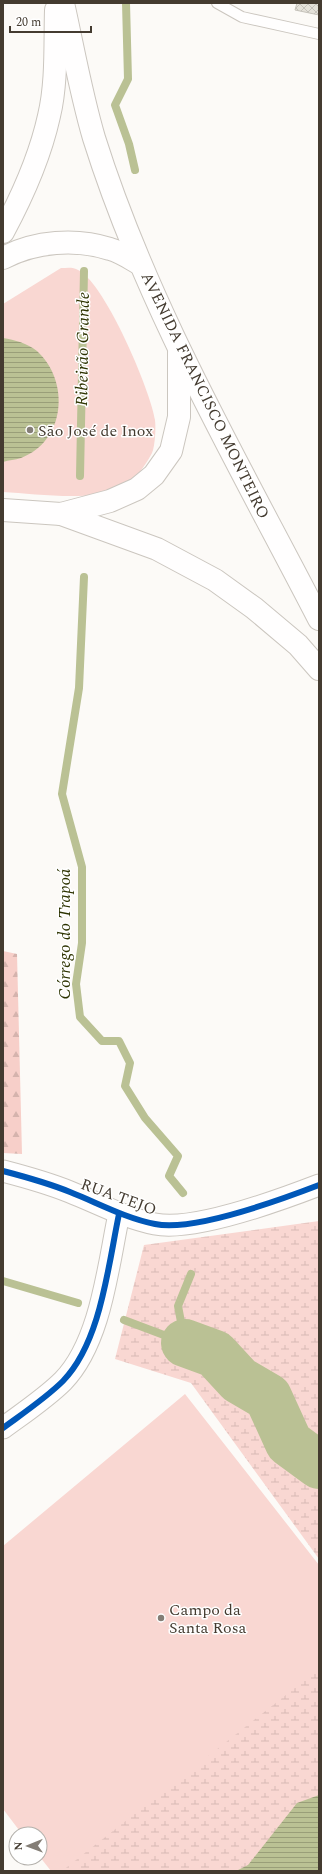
<svg xmlns="http://www.w3.org/2000/svg" width="322" height="1874" font-family="Spectral,serif">
<defs>
<pattern id="forest-firs" width="22" height="20" patternUnits="userSpaceOnUse"><rect width="22" height="20" fill="#f7cfc9"/><path d="M5 1l3.5 6h-7zM16 11l3.5 6h-7z" fill="#d5b3ad"/></pattern>
<pattern id="wetland-marsh" width="20" height="14" patternUnits="userSpaceOnUse"><rect width="20" height="14" fill="#f9d7d2"/><path d="M1 5h8M5 5V1M11 12h8M15 12V8" fill="none" stroke="#d7b9b5"/></pattern>
<pattern id="water-rules" width="6" height="5" patternUnits="userSpaceOnUse"><rect width="6" height="5" fill="#bac194"/><path d="M0 2.5h6" fill="none" stroke="#999e79"/></pattern>
<pattern id="building-cross-hatch" width="8" height="8" patternUnits="userSpaceOnUse"><rect width="8" height="8" fill="#e4e1d9"/><path d="M0 0l8 8M0 8l8-8" fill="none" stroke="#c5c2bb"/></pattern>
</defs>
<rect width="100%" height="100%" fill="#fcfaf7"/>
<g fill="#f9d7d2">
<path d="M 61,268 C 66,268 72,267 76,269 C 103,278 151,391 155,420 C 156,428 155,446 152,453 C 146,465 131,486 118,490 C 88,501 35,494 3,492 L 3,304 Z"/>
<polygon points="185,1394 319,1565 319,1670 70,1871 51,1871 40,1857 40,1834 22,1834 3,1809 3,1546"/>
</g>
<polygon fill="url(#forest-firs)" points="3,951 17,954 22,1154 3,1153"/>
<g fill="url(#wetland-marsh)">
<polygon points="319,1221 319,1559 191,1383 115,1359 144,1245"/>
<polygon points="319,1669 319,1871 62,1871"/>
</g>
<g fill="url(#water-rules)">
<path d="M 3,338 C 15,340 27,343 37,351 C 70,381 66,441 21,458 C 15,460 9,460 3,462 Z"/>
<polygon points="319,1795 319,1871 236,1871 248,1865 297,1803"/>
</g>
<g fill="none" stroke-linecap="round" stroke-linejoin="round">
<g stroke="#bac194" stroke-width="8">
<polyline points="126,3 128,79 115,105 129,144 135,170"/>
<polyline points="80,476 84,271"/>
<polyline points="84,577 79,688 62,794 82,867 82,943 76,984 80,1017 102,1041 119,1041 130,1063 125,1086 145,1118 178,1156 169,1176 183,1193"/>
<polyline points="3,1281 78,1303"/>
<polyline points="124,1320 185,1343"/>
<polyline points="185,1343 178,1306 191,1274"/>
</g>
<polyline stroke="#bac194" stroke-width="48" points="185,1343 215,1354 239,1380 268,1397 289,1443 319,1465"/>
</g>
<polygon fill="url(#building-cross-hatch)" stroke="#c6c3bb" points="297,3 319,3 319,15 295,10"/>
<g fill="none" stroke-linecap="round" stroke-linejoin="round">
<g stroke="#cbc6bf" stroke-width="12">
<polyline id="lane" points="217,3 242,17 319,34"/>
</g>
<g stroke="#cbc6bf" stroke-width="23">
<g id="street">
<path d="M 3,1171 C 26,1177 48,1183 70,1192 C 98,1203 125,1218 155,1224 C 194,1232 280,1200 319,1185"/>
<path d="M 3,1428 C 22,1414 46,1398 63,1381 C 101,1342 108,1266 119,1214"/>
</g>
</g>
<g stroke="#cbc6bf" stroke-width="24">
<g id="secondary">
<path d="M 63,3 C 73,48 81,94 94,138 C 147,307 238,462 319,619"/>
<path d="M 3,232 C 23,195 40,157 49,116 C 57,83 55,44 56,10"/>
<path d="M 3,258 C 35,241 76,238 110,249 C 121,252 131,259 140,264"/>
<polyline points="3,510 61,514 110,501 137,489 154,475 171,451 179,417 179,353"/>
<polyline points="61,514 157,549 215,580 254,608 298,645 319,669"/>
</g>
</g>
<use href="#lane" stroke="#fffefe" stroke-width="10"/>
<use href="#street" stroke="#fffefe" stroke-width="21"/>
<use href="#secondary" stroke="#fffefe" stroke-width="22"/>
<g stroke="#fff" stroke-width="8">
<g id="cycleway">
<path d="M 3,1171 C 26,1177 48,1183 70,1192 C 98,1203 125,1218 155,1224 C 194,1232 280,1200 319,1185"/>
<path d="M 3,1428 C 22,1414 46,1398 63,1381 C 101,1342 108,1266 119,1214"/>
</g>
</g>
<use href="#cycleway" stroke="#0057b8" stroke-width="6"/>
</g>
<g fill="#847e76" stroke="#fff" stroke-width="1.5">
<circle cx="30" cy="430" r="4"/>
<circle cx="161" cy="1618" r="4"/>
</g>
<g text-anchor="middle" stroke-width="3" stroke-linejoin="round" paint-order="stroke">
<g font-size="16" fill="#443b30" stroke="#fff">
<text transform="translate(206 395) rotate(64)" y="6">AVENIDA FRANCISCO MONTEIRO</text>
<text transform="translate(119 1196) rotate(20)" y="6">RUA TEJO</text>
</g>
<g font-size="16" fill="#443b30" stroke="#fff" text-anchor="start">
<text x="38" y="436">São José de Inox</text>
<text x="169" y="1615">Campo da<tspan x="169" dy="18">Santa Rosa</tspan></text>
</g>
<g font-size="17" font-style="italic" fill="#2d3300" stroke="#fff">
<text transform="translate(82 349) rotate(-89)" y="6">Ribeirão Grande</text>
<text transform="translate(64 934) rotate(-90)" y="6">Córrego do Trapoá</text>
</g>
</g>
<rect width="322" height="1874" fill="none" stroke="#443b30" stroke-width="8"/>
<g transform="translate(28 1846) rotate(269)"><circle r="19" fill="#ffffff" stroke="#b4b1ac"/>
<path d="M0-3L7 15L0 10L-7 15Z" fill="#847e76"/>
<text y="-6" font-size="11" font-weight="bold" text-anchor="middle" fill="#443b30">N</text>
</g>
<path d="M10 26v6h81v-6" fill="none" stroke="#443b30" stroke-width="2"/>
<text x="16" y="26" font-size="12" fill="#443b30" stroke="#ffffff" stroke-width="3" paint-order="stroke">20 m</text>
</svg>
